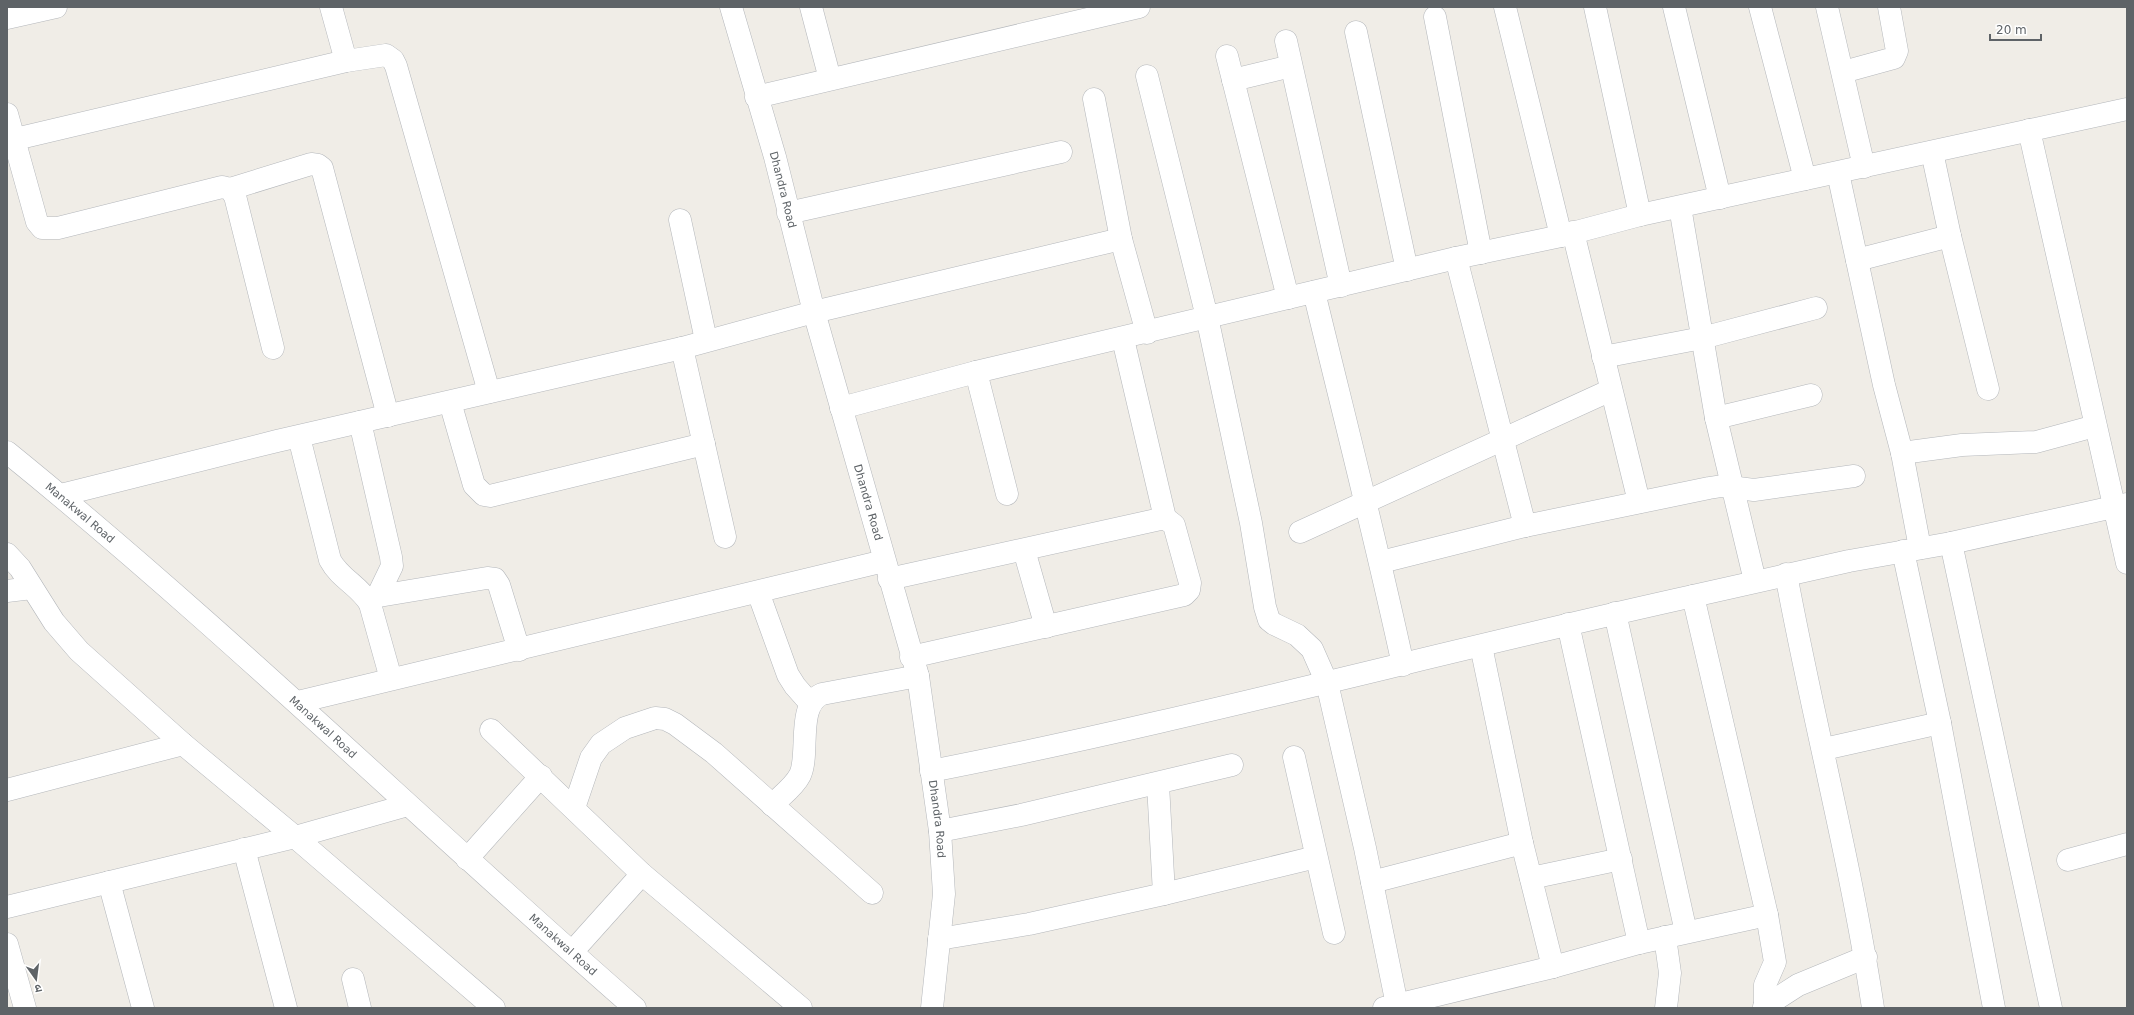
<svg xmlns="http://www.w3.org/2000/svg" width="2134" height="1015" font-family="'DejaVu Sans','Noto Sans Devanagari',sans-serif">
<rect width="100%" height="100%" fill="#f0ede7"/>
<g fill="none" stroke-linecap="round" stroke-linejoin="round">
<g stroke="#b4b7bb" stroke-width="23">
<g id="minor">
<polyline points="331,7 346,61"/>
<path id="s1" d="M 731,7 L 775,157 L 814,312 L 918,676 L 940,831 L 944,894 L 932,1008"/>
<polyline points="811,7 830,79"/>
<polyline points="1505,7 1561,236"/>
<polyline points="1595,7 1640,215"/>
<polyline points="1674,7 1720,198"/>
<polyline points="1760,7 1805,179"/>
<polyline points="1827,7 1864,167"/>
<polyline points="1435,17 1481,253"/>
<polyline points="7,18 56,7"/>
<polyline points="1356,32 1407,270"/>
<polyline points="1286,41 1341,286"/>
<polyline points="1227,56 1288,298"/>
<polyline points="1843,72 1894,58 1897,51 1889,7"/>
<polyline points="1147,76 1207,317 1251,523 1265,607 1269,620 1274,624 1297,635 1312,649 1327,683 1365,848 1397,1005"/>
<polyline points="1233,80 1291,66"/>
<polyline points="756,97 1139,7"/>
<polyline points="1094,99 1121,239 1147,333"/>
<polyline points="7,114 37,222 42,228 58,228 222,187 230,189 235,196 273,348"/>
<polyline points="2029,130 2127,563"/>
<polyline points="7,141 346,61 386,55 393,60 396,66 489,392"/>
<polyline points="1932,152 1950,236 1988,389"/>
<polyline points="1838,173 1884,385 1902,453 1920,548"/>
<polyline points="230,189 311,164 318,165 322,168 388,416"/>
<polyline points="1680,207 1716,418 1755,581"/>
<polyline points="788,213 1061,152"/>
<polyline points="680,220 706,340"/>
<polyline points="1573,232 1639,502"/>
<polyline points="1456,258 1525,526"/>
<polyline points="1857,260 1950,236"/>
<path d="M 1314,292 C 1344,416 1376,540 1403,665"/>
<polyline points="1123,339 1165,518"/>
<polyline points="682,348 725,537"/>
<polyline points="1603,357 1702,338 1816,308"/>
<polyline points="976,372 1007,494"/>
<polyline points="450,402 474,485 484,495 490,496 704,444"/>
<polyline points="841,408 976,372 1456,258 1561,236 1640,215 2127,109"/>
<polyline points="1716,418 1811,395"/>
<polyline points="360,422 391,557 392,566 378,595"/>
<path d="M 299,437 L 330,560 C 340,579 360,586 370,604 L 391,679"/>
<path id="s2" d="M 7,452 C 224,628 424,824 635,1008"/>
<polyline points="1902,453 1962,445 2036,442 2095,426"/>
<polyline points="61,495 277,441 682,348 814,312 1121,239"/>
<polyline points="1300,532 1611,390"/>
<polyline points="1951,543 2051,1008"/>
<polyline points="1024,550 1046,627"/>
<polyline points="1903,551 1940,723 1994,1008"/>
<polyline points="7,554 20,568 54,622 79,651 183,744 295,837 494,1008"/>
<polyline points="1381,562 1525,526 1709,488 1722,486 1754,490 1854,476"/>
<path d="M 1786,574 C 1813,720 1851,862 1873,1008"/>
<polyline points="889,579 1165,518 1174,525 1190,583 1189,590 1184,595 911,657"/>
<polyline points="7,591 32,588"/>
<polyline points="758,592 788,675 795,686 810,703"/>
<polyline points="1693,596 1849,561 1951,543 2127,504"/>
<polyline points="367,598 487,578 495,579 499,585 519,650"/>
<polyline points="1615,613 1686,932"/>
<polyline points="1568,624 1639,943"/>
<polyline points="1481,646 1522,843 1553,967"/>
<polyline points="298,702 884,561"/>
<polyline points="491,730 642,874 801,1008"/>
<polyline points="1824,749 1940,723"/>
<polyline points="1294,757 1334,933"/>
<path d="M 931,771 C 1187,721 1439,652 1693,596 L 1767,915"/>
<polyline points="1158,784 1164,894"/>
<polyline points="7,790 183,744"/>
<path d="M 772,805 C 781,796 794,787 800,775 C 810,754 796,705 822,694 L 918,676"/>
<polyline points="574,808 591,758 601,744 625,728 655,718 665,719 675,724 714,753 872,893"/>
<polyline points="940,831 1021,815 1232,765"/>
<polyline points="244,849 286,1008"/>
<polyline points="467,859 541,776"/>
<polyline points="2068,860 2127,844"/>
<polyline points="1531,878 1621,859"/>
<polyline points="109,882 143,1008"/>
<polyline points="1372,882 1522,843"/>
<polyline points="7,907 295,837 408,805"/>
<polyline points="1665,937 1670,973 1666,1008"/>
<polyline points="939,939 1029,924 1164,894 1316,857"/>
<polyline points="7,944 25,1008"/>
<polyline points="572,952 642,874"/>
<polyline points="353,979 360,1008"/>
<polyline points="1764,1007 1798,985 1866,957"/>
<polyline points="1384,1008 1553,967 1639,943 1767,915 1775,962 1765,985 1765,1008"/>
</g>
</g>
<use href="#minor" stroke="#fff" stroke-width="22"/>
</g>
<g text-anchor="middle" stroke-width="3.5" stroke-linejoin="round" paint-order="stroke">
<g font-size="11" fill="#5e6367" stroke="#fff">
<text dy="4" stroke="none"><textPath href="#s1" startOffset="190">Dhandra Road</textPath></text>
<text dy="4" stroke="none"><textPath href="#s1" startOffset="514">Dhandra Road</textPath></text>
<text dy="4" stroke="none"><textPath href="#s2" startOffset="95">Manakwal Road</textPath></text>
<text dy="4" stroke="none"><textPath href="#s2" startOffset="419">Manakwal Road</textPath></text>
<text dy="4" stroke="none"><textPath href="#s1" startOffset="839">Dhandra Road</textPath></text>
<text dy="4" stroke="none"><textPath href="#s2" startOffset="743">Manakwal Road</textPath></text>
</g>
</g>
<rect width="2134" height="1015" fill="none" stroke="#5e6367" stroke-width="16"/>
<g transform="translate(36 979) rotate(166)" stroke="#ffffff" stroke-width="3" paint-order="stroke">
<path d="M0-3L7 15L0 10L-7 15Z" fill="#5e6367"/>
<text y="-6" font-size="11" font-weight="bold" text-anchor="middle" fill="#5e6367">उ</text>
</g>
<path d="M1990 34v6h51v-6" fill="none" stroke="#5e6367" stroke-width="2"/>
<text x="1996" y="34" font-size="12" fill="#5e6367" stroke="#ffffff" stroke-width="3" paint-order="stroke">20 m</text>
</svg>
